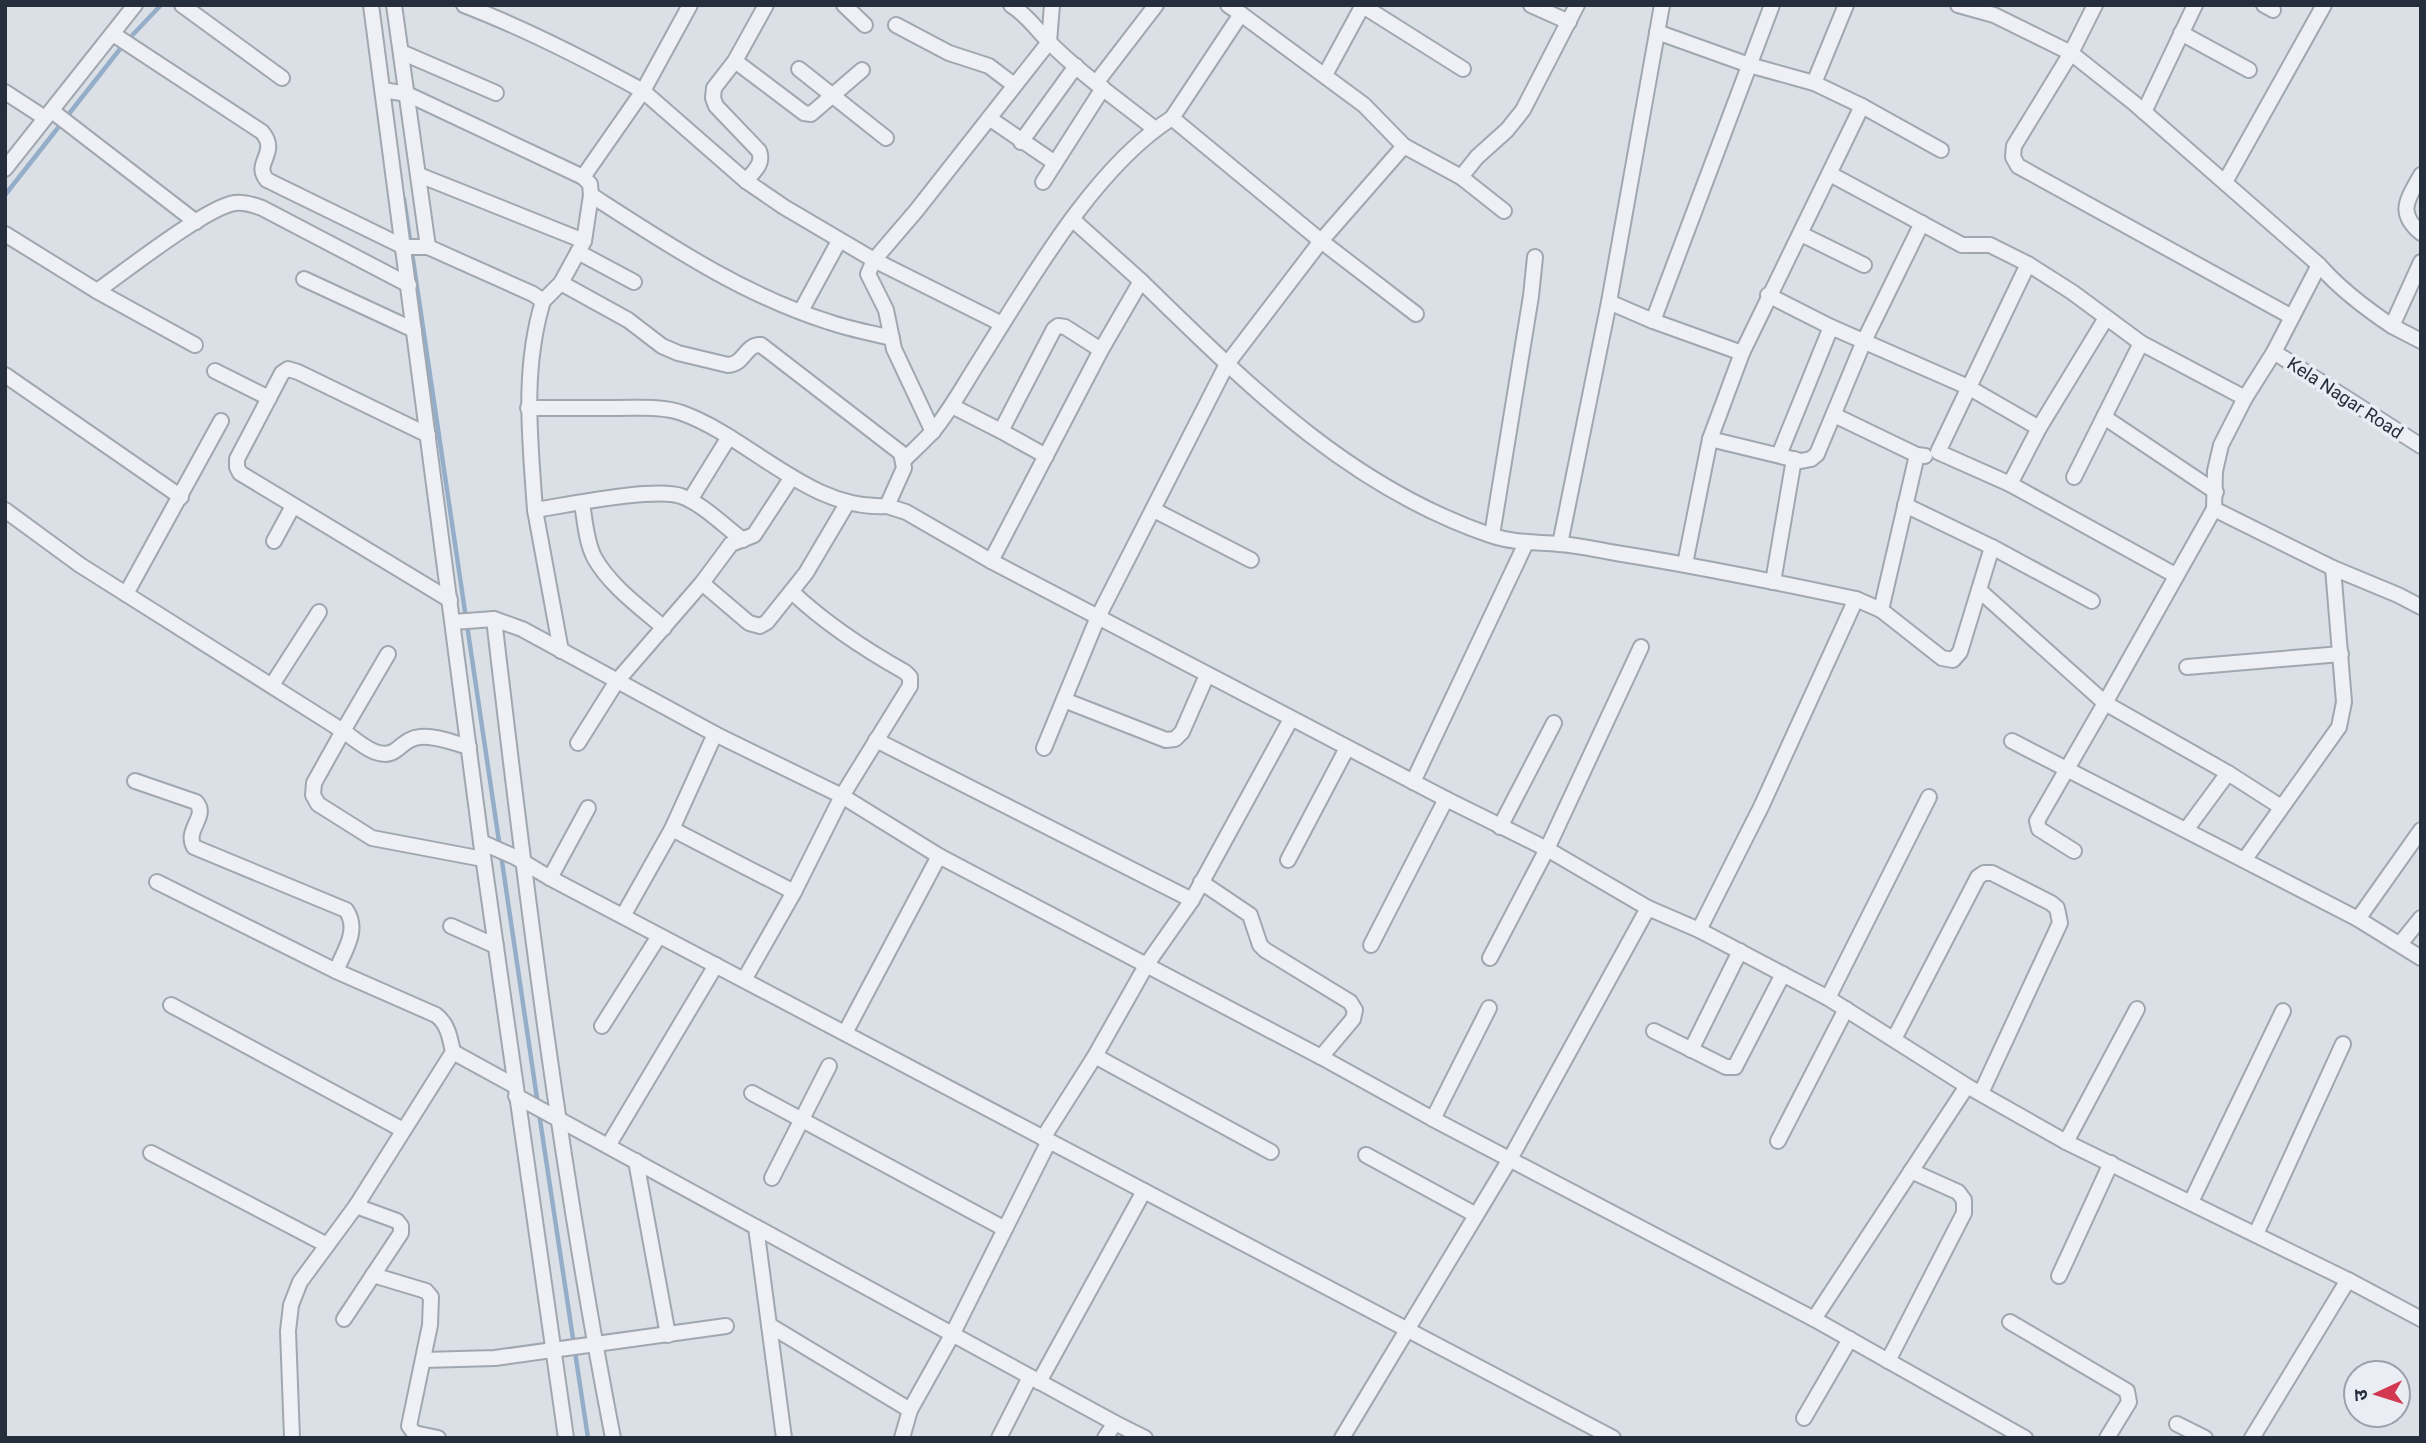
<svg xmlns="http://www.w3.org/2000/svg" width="2426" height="1443" font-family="Roboto,'Noto Sans Devanagari',sans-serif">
<rect width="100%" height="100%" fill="#dbe0e6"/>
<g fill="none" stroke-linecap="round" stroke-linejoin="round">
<g stroke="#94aec9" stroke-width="4.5">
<polyline points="5,195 124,44 161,5"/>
<polyline points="404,199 538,1105"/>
<polyline points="539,1113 588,1438"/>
</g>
<g stroke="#a1a7b0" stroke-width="18">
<g id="minor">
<polyline points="182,5 282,78"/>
<polyline points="371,5 481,842 566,1438"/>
<polyline points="394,5 428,247"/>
<path d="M 464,5 C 526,29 585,59 643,91 L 690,5"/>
<polyline points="844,5 865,25"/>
<path d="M 1011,5 C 1027,15 1036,29 1050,43 C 1082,75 1120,101 1155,129"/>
<polyline points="1228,5 1241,14"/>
<polyline points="1531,5 1569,22"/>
<path d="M 1958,5 L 1994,15 L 2071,53 L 2134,103 L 2319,265 C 2340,289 2365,308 2392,326 L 2421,262"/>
<polyline points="2095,5 2071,53 2014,146 2013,157 2018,166 2292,317"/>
<polyline points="2264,5 2273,10"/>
<polyline points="1363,6 1463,69"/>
<polyline points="896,25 949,53 989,66 1014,85"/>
<polyline points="1657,32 1749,65 1814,83"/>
<polyline points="2181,33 2249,70"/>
<path d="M 113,34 L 262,132 C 280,153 252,163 267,180 L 404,247 L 428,247 L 533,294 L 543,301 C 522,370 530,439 535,510 C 567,505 654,487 681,496 C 703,504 724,526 743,540"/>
<polyline points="401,52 496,93"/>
<polyline points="735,61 804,113 811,114 862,70"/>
<polyline points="799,69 886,138"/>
<polyline points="1325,75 1363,5"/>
<polyline points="1096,83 1156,5"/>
<polyline points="383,90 407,94 583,177 590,184 591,195 584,241 561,283 543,301"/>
<polyline points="5,92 45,118"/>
<polyline points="1862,106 1941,150"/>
<polyline points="52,111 196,222"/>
<polyline points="2144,112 2195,5"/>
<polyline points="989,118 1055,163"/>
<polyline points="1172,118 1241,14 1364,105 1404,146 1461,177"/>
<polyline points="1021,142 1076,66"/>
<polyline points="5,169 135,5"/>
<polyline points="1830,174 1962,245 1990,245 2028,264 2072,292 2141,343 2245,398 2274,352 2421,446"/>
<polyline points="419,175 584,241"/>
<path d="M 2421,175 C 2408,199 2396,212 2421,233"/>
<polyline points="583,177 643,91 746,181 784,207 874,260 1002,324"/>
<path d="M 746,181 C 754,171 764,164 759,151 L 716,106 L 713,98 L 714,88 L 735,61 L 766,5"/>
<polyline points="1043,182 1103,88"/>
<polyline points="2225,182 2324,5"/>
<path d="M 591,195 C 667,244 743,295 829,322 C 849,329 871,333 892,338"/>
<polyline points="1504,211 1461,177 1477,157 1507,130 1523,110 1577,5"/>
<polyline points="1072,219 1141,281 1101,350 991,561 1098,617 1227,364 1321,241 1404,146"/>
<path d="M 5,234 L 97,291 C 124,272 208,206 235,203 C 244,202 254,205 262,208 L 409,285"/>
<polyline points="1801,234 1864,265"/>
<polyline points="578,252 634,282"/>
<polyline points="304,279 414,330"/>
<path d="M 1141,281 C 1247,384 1347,486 1490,535 C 1513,543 1535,542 1558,544 C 1578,545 1597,550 1616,553 C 1697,566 1776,582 1856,599 L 1881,610 L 1917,455"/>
<path d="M 561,283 L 628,320 L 662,346 L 678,353 L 728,365 C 745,364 745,344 761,345 L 901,453 L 904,468 L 887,506 L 906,512 L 991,561"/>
<polyline points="97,291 195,345"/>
<polyline points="1768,295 1831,327 1779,455"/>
<polyline points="1609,302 1653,321 1742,353"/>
<polyline points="801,311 839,241"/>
<polyline points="2106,318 2039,428 2010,484 2175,575"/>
<polyline points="1653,321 1772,5"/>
<polyline points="2392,326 2421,341"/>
<polyline points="1831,327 1968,387 2039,428"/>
<polyline points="2274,352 2319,265"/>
<polyline points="215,371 269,398 237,459 237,467 240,473 450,600"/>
<polyline points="5,375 181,497"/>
<polyline points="269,398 282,373 288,369 298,372 428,435"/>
<polyline points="2245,398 2221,445 2215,471 2214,509 2105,703 2228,773 2281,807"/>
<polyline points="952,406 1001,431"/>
<path d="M 528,408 C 558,408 589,408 619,408 C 639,408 663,406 682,413 C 751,438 810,511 887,506"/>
<polyline points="1834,415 1917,455 1925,456"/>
<polyline points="2104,417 2216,492"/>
<polyline points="933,432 894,349 886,310 868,274 874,260 916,211 1049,42 1052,5"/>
<polyline points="1710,439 1801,461 1811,459 1817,454 1864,341 1922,223"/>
<polyline points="1046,456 1001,431 1054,329 1058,326 1065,327 1101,350"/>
<path d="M 904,460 C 914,450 925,440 934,430 C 951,409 964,385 978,363 C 1028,284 1093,168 1172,118 L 1321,241 L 1416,314"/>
<polyline points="2074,477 2141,343"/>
<polyline points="2010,484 1938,452 2028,264"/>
<polyline points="690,500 729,437"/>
<path d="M 582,503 C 585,521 586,541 594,557 C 610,586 640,607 664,628"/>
<polyline points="2214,509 2333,568"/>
<polyline points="5,510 80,565 343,731 314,783 313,795 318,804 372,838 483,859"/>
<polyline points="535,510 561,651"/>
<polyline points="1154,510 1251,560"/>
<polyline points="1492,535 1531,296 1535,257"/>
<polyline points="274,541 293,506"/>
<polyline points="1560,544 1609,302 1662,5"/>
<polyline points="1992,547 2092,601"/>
<polyline points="1685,564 1710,439 1742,353 1862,106 1814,83 1846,5"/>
<polyline points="1773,582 1794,459"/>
<polyline points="702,583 749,623 760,626 767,622 806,573 848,502"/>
<polyline points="1979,590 2105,703 2037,821 2039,829 2074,851"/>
<polyline points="126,594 221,421"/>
<polyline points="1881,610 1942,658 1953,660 1960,652 1992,547 1905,505"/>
<path d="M 494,619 C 526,893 560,1167 613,1438"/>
<polyline points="453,622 494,619 522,629 715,734 842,796 939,856 1321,1057"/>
<path d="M 388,654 L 343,731 C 357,740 379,763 396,750 C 404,744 409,738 420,737 C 435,735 454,743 469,747"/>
<polyline points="2187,667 2341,654"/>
<polyline points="272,685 319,612"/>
<polyline points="1064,700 1166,740 1175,739 1182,732 1207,675"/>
<polyline points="876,740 1192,900"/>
<polyline points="2012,741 2358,919 2421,830"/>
<polyline points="578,743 617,681 702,583 731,544 754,535 792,477"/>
<polyline points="1044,748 1098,617 1446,799 1547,849 1648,908 1699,930 1828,998 1967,1086 2066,1142 2348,1280 2421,1319"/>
<path d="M 135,781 L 196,802 C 209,816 184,830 194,847 L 346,910 C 360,930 344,951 336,971"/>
<polyline points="1413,782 1526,543"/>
<polyline points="1500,827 1554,723"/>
<polyline points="672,829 794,892"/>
<polyline points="2186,830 2228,773"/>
<polyline points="481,842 515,857 550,878 1613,1438"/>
<polyline points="2245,859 2339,727 2344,702 2333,568 2398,595 2421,607"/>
<polyline points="1288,860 1347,748"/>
<polyline points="550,878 588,808"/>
<path d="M 157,882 L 336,971 L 436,1015 C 448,1024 450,1038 453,1052"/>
<polyline points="1201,882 1250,915 1260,945 1265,950 1350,1002 1355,1010 1353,1019 1321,1057 1433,1119"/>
<polyline points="623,916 672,829 715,734"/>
<polyline points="2358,919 2421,958"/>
<polyline points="451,926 496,946"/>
<polyline points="1699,930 1761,807 1856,599"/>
<polyline points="2400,944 2421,918"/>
<polyline points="1371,945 1446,799"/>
<polyline points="1490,958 1547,849 1641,647"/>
<path d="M 744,980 L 794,892 L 842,796 L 910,686 L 910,677 L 905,672 C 864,649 826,624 792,592"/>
<polyline points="1828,998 1929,797"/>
<polyline points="171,1005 403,1130"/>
<polyline points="1489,1008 1433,1119 1814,1319"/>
<polyline points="602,1026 659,936"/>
<polyline points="1654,1031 1726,1067 1735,1067 1783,974"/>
<polyline points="845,1033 939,856"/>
<polyline points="1894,1039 1978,877 1984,873 1992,873 2051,903 2057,908 2060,923 1981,1093"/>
<polyline points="1691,1050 1740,951"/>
<polyline points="1095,1056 1271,1152"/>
<polyline points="1967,1086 1814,1319 2025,1438"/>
<polyline points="752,1093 1005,1229"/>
<polyline points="516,1096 1115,1423 1145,1438"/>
<polyline points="1043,1138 1095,1056 1147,964 1192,900 1291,719"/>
<polyline points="1778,1141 1846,1009"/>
<polyline points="2066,1142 2137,1009"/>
<polyline points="608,1146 716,965"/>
<polyline points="151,1153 327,1245"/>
<polyline points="1366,1155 1476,1215"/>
<polyline points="636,1161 668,1335"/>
<polyline points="772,1178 829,1066"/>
<polyline points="2191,1202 2283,1011"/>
<polyline points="756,1227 784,1438"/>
<polyline points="2256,1234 2343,1044"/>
<polyline points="373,1275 426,1291 431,1297 430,1325 409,1426 414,1433 438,1438"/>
<polyline points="2059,1276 2111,1163"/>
<polyline points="344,1319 401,1233 401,1226 397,1221 356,1206"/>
<polyline points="2010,1322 2127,1391 2129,1402 2107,1438"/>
<polyline points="769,1325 910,1410"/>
<polyline points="423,1360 495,1358 726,1326"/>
<polyline points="1888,1361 1964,1213 1964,1200 1958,1192 1911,1171"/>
<polyline points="1039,1382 1144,1191"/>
<polyline points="1804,1418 1850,1339"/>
<polyline points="2177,1424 2205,1438"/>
<polyline points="292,1438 288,1331 291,1305 300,1282 356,1206 453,1052 515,1086"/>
<polyline points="902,1438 910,1410 952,1335 1049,1141"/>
<polyline points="999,1438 1030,1377"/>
<polyline points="1105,1438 1115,1423"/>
<polyline points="1342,1438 1510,1159 1648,908"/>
<polyline points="2252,1438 2348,1280"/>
</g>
</g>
<use href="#minor" stroke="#eef0f5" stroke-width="14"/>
</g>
<g text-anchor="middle" stroke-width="7" stroke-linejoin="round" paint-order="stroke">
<g font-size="18" fill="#252e3d" stroke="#eaeef4">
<text transform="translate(2345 398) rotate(33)" y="6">Kela Nagar Road</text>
</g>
</g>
<rect width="2426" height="1443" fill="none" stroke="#252e3d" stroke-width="14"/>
<g transform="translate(2377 1394) rotate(266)"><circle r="33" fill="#eaeef4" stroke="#9ba1ab" stroke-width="2"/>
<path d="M0-5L12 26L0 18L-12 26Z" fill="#d33851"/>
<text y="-10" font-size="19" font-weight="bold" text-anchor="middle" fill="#252e3d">उ</text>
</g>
</svg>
